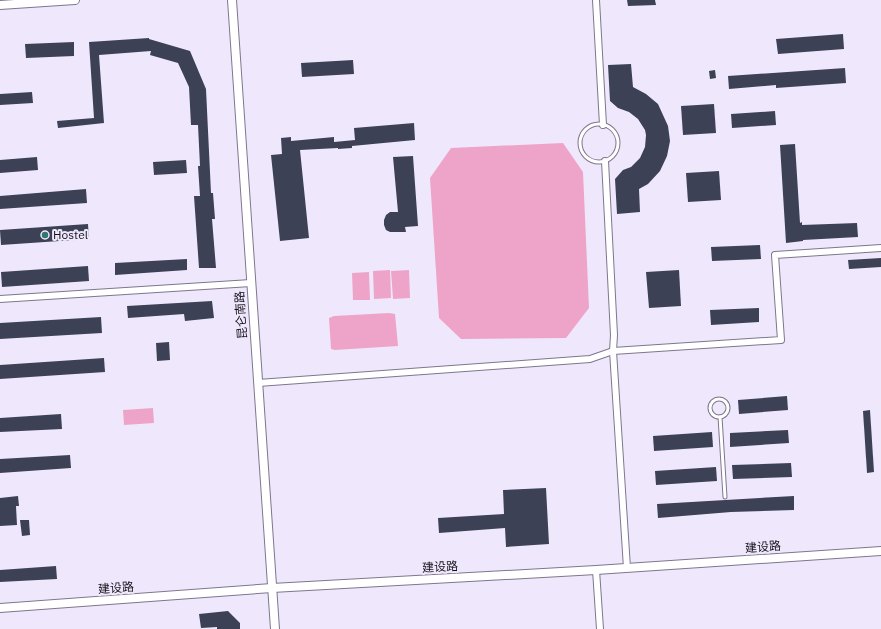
<svg xmlns="http://www.w3.org/2000/svg" width="881" height="629" font-family="'IBM Plex Sans','Noto Sans SC',sans-serif">
<rect width="100%" height="100%" fill="#efe8fd"/>
<g fill="#eea4c9">
<polygon points="563,143 583,172 589,308 566,338 461,339 439,318 430,178 451,148"/>
<polygon points="390,270 391,298 374,299 373,271"/>
<polygon points="409,270 410,298 393,299 391,271"/>
<polygon points="369,272 370,300 353,300 352,273"/>
<polygon points="389,313 395,314 398,346 335,350 331,349 329,318 334,316"/>
<polygon points="153,408 154,423 124,425 123,410"/>
</g>
<g fill="#3d4156">
<polygon points="627,0 655,0 656,5 628,6"/>
<polygon points="843,34 844,49 778,54 776,39"/>
<polygon points="149,38 149,39 190,51 206,89 211,193 213,193 215,219 212,219 216,268 199,268 194,196 200,196 198,166 200,166 198,125 191,125 189,87 178,63 150,55 151,51 99,55 104,123 58,128 57,121 94,118 89,42"/>
<polygon points="74,42 74,56 26,58 25,44"/>
<polygon points="353,60 354,74 302,77 301,63"/>
<polygon points="631,64 633,87 646,94 658,104 668,126 670,141 667,156 660,171 648,184 639,189 640,212 617,214 615,179 623,170 631,167 640,158 645,147 646,135 645,130 638,119 629,112 618,108 610,101 608,65"/>
<polygon points="845,68 846,83 776,88 776,85 729,89 728,76"/>
<polygon points="715,70 716,78 710,79 709,71"/>
<polygon points="32,92 33,103 0,105 0,94"/>
<polygon points="714,104 716,133 683,135 681,106"/>
<polygon points="775,111 776,125 732,128 731,114"/>
<polygon points="414,123 415,140 352,146 352,148 338,149 338,148 300,150 309,238 280,241 271,155 282,154 281,138 291,137 291,141 334,137 334,142 355,140 354,128"/>
<polygon points="795,144 800,223 802,222 802,225 857,223 858,237 803,240 803,241 786,243 780,145"/>
<polygon points="413,156 418,226 405,227 406,232 390,232 386,230 384,225 384,220 386,215 390,212 398,212 393,157"/>
<polygon points="37,157 38,170 0,173 0,160"/>
<polygon points="186,160 187,173 154,175 153,162"/>
<polygon points="719,171 721,200 688,202 686,173"/>
<polygon points="86,189 87,203 0,209 0,196"/>
<polygon points="88,224 89,239 1,245 0,230"/>
<polygon points="760,245 761,259 712,261 711,247"/>
<polygon points="881,258 881,267 849,269 848,260"/>
<polygon points="187,259 187,270 115,275 115,263"/>
<polygon points="88,266 89,281 2,287 1,272"/>
<polygon points="679,270 681,306 649,308 646,272"/>
<polygon points="212,301 214,318 185,321 184,314 128,318 127,306"/>
<polygon points="759,308 759,322 711,325 710,310"/>
<polygon points="101,317 102,333 0,339 0,323"/>
<polygon points="169,342 170,360 157,361 156,343"/>
<polygon points="104,358 105,372 0,379 0,365"/>
<polygon points="787,396 788,410 739,414 738,400"/>
<polygon points="870,410 874,472 867,473 863,411"/>
<polygon points="61,414 62,429 0,432 0,418"/>
<polygon points="788,430 789,443 730,447 730,433"/>
<polygon points="712,432 713,447 654,451 653,436"/>
<polygon points="70,455 71,468 0,473 0,459"/>
<polygon points="791,463 792,477 733,479 732,465"/>
<polygon points="716,467 717,481 656,485 655,471"/>
<polygon points="546,488 549,544 506,547 505,528 439,533 438,518 504,514 503,490"/>
<polygon points="18,496 19,506 16,506 17,525 0,526 0,498"/>
<polygon points="794,496 794,510 731,512 658,518 657,504"/>
<polygon points="20,520 29,520 30,535 22,536"/>
<polygon points="56,566 57,579 0,582 0,570"/>
<polygon points="228,611 240,623 240,629 217,629 217,627 201,628 199,614"/>
</g>
<g fill="none" stroke-linecap="round" stroke-linejoin="round">
<g stroke="#7e768d" stroke-width="5">
<g id="lane">
<circle cx="599" cy="143" r="19"/>
<circle cx="719" cy="408" r="9"/>
<polyline points="720,417 725,497"/>
</g>
</g>
<g stroke="#7e768d" stroke-width="8">
<g id="street">
<polyline points="596,0 603,125"/>
<polyline points="605,161 614,335 613,351 627,568"/>
<polyline points="0,299 251,283"/>
<polyline points="258,383 590,359 613,351 781,340 775,255 881,248"/>
<polyline points="596,570 600,629"/>
</g>
</g>
<g stroke="#7e768d" stroke-width="10">
<g id="secondary">
<polyline points="232,0 275,629"/>
<polyline points="0,5 75,0"/>
<polyline points="0,608 272,588 596,570 881,551"/>
</g>
</g>
<use href="#lane" stroke="#fff" stroke-width="3"/>
<use href="#street" stroke="#fff" stroke-width="6"/>
<use href="#secondary" stroke="#fff" stroke-width="8"/>
</g>
<circle fill="#32776c" stroke="#efe8fd" stroke-width="1.5" cx="45" cy="235" r="4"/>
<g text-anchor="middle" stroke-width="4" stroke-linejoin="round" paint-order="stroke">
<g font-size="12" fill="#141119" stroke="#efe8fd" text-anchor="start">
<text x="53" y="239">Hostel</text>
</g>
<g font-size="12" fill="#141119" stroke="#efe8fd">
<text transform="translate(241 315) rotate(-94)" y="4">昆仑南路</text>
<text transform="translate(763 547) rotate(-4)" y="4">建设路</text>
<text transform="translate(440 567) rotate(-3)" y="4">建设路</text>
<text transform="translate(116 588) rotate(-4)" y="4">建设路</text>
</g>
</g>
</svg>
